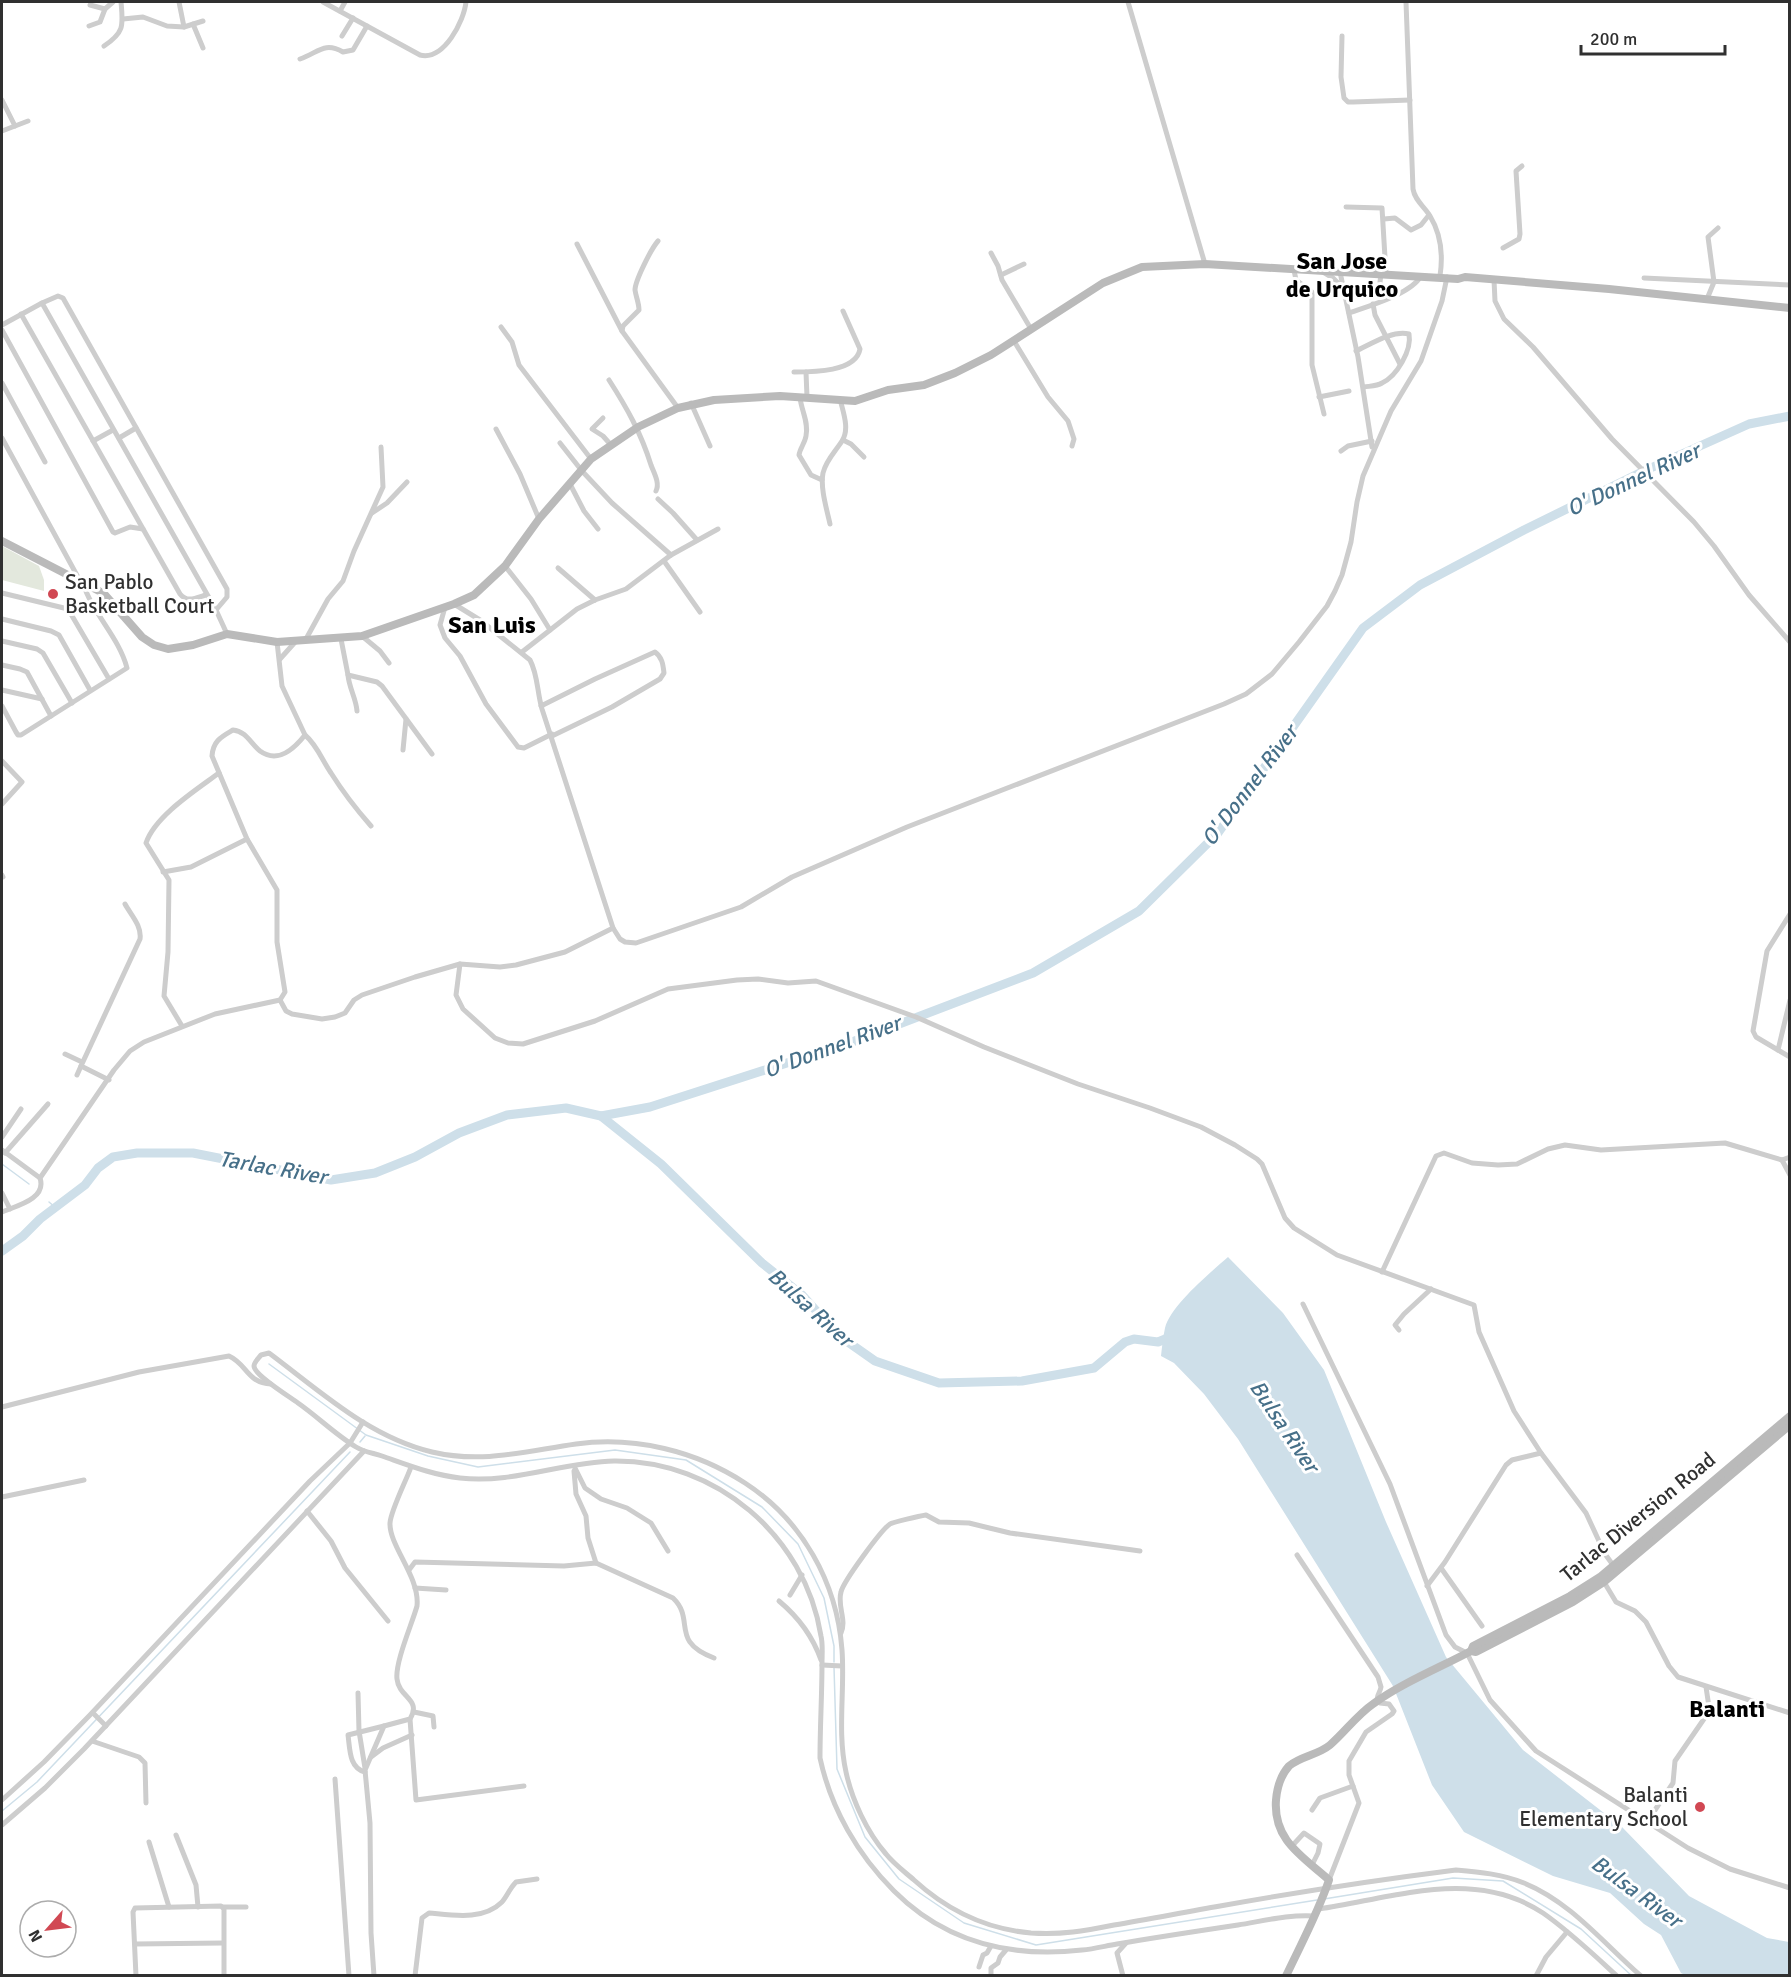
<svg xmlns="http://www.w3.org/2000/svg" width="1791" height="1977" font-family="Signika,sans-serif">
<rect width="100%" height="100%" fill="#fff"/>
<polygon fill="#e3e8dd" points="2,546 39,566 44,580 44,591 2,580"/>
<path fill="#cedfe9" d="M 1228,1257 L 1283,1313 L 1324,1370 L 1386,1522 L 1446,1657 L 1523,1750 L 1622,1827 L 1689,1896 L 1767,1938 L 1789,1942 L 1789,1975 L 1685,1975 L 1681,1973 L 1661,1935 L 1644,1924 L 1610,1893 L 1553,1876 L 1464,1832 L 1432,1785 L 1393,1686 L 1238,1439 L 1204,1394 L 1174,1363 L 1161,1356 C 1162,1347 1163,1337 1165,1328 C 1171,1305 1210,1273 1228,1257 Z"/>
<g fill="none" stroke-linecap="round" stroke-linejoin="round">
<g stroke="#cedfe9" stroke-width="1.5">
<polyline points="2,1164 29,1184"/>
<polyline points="49,1202 56,1208"/>
<polyline points="269,1364 366,1435 428,1456 478,1467 615,1450 686,1460 762,1507 798,1544 824,1598 834,1646 834,1662"/>
<polyline points="360,1442 365,1436"/>
<polyline points="834,1667 837,1769 865,1837 899,1879 964,1923 1036,1945 1317,1900"/>
<polyline points="2,1811 37,1782 350,1452"/>
<polyline points="1324,1899 1453,1878 1503,1881 1581,1929 1632,1976"/>
</g>
<g stroke="#cedfe9" stroke-width="9">
<polyline points="601,1116 661,1164 762,1263 802,1295 838,1335 875,1361 939,1383 1022,1381 1094,1368 1125,1342 1134,1339 1158,1342 1175,1335"/>
<polyline points="2,1251 23,1236 40,1219 85,1185 98,1168 113,1157 137,1153 193,1153 331,1180 375,1173 415,1157 459,1133 507,1115 566,1108 601,1116 650,1107 852,1042 1033,973 1139,911 1218,833 1363,628 1420,585 1524,530 1644,471 1749,424 1790,416"/>
</g>
<g stroke="#cdcdcd" stroke-width="5">
<polyline points="179,2 184,27"/>
<path d="M 323,2 L 420,55 C 444,61 464,21 466,2"/>
<polyline points="1128,2 1205,264"/>
<path d="M 1406,2 L 1413,189 C 1415,201 1424,206 1430,216 C 1441,234 1443,256 1440,276"/>
<polyline points="90,5 105,9"/>
<polyline points="340,11 345,2"/>
<polyline points="123,19 143,17 167,26 184,27 203,21"/>
<polyline points="193,24 203,48"/>
<polyline points="89,26 100,22 105,9 113,2"/>
<polyline points="342,36 353,18"/>
<polyline points="1342,36 1341,77 1344,98 1348,102 1353,102 1410,100"/>
<path d="M 104,46 C 125,32 123,25 121,2"/>
<path d="M 300,59 C 318,53 324,41 343,52 L 353,50 L 367,26"/>
<polyline points="2,100 15,126"/>
<polyline points="2,131 28,121"/>
<polyline points="1346,207 1382,208 1386,274"/>
<polyline points="1384,219 1395,218 1411,230 1421,225 1429,215"/>
<path d="M 658,241 C 651,249 635,281 635,290 C 636,297 639,303 639,310 L 623,326 L 622,331 L 678,408"/>
<polyline points="577,244 622,331"/>
<polyline points="1503,248 1519,239 1520,234 1516,171 1522,166"/>
<polyline points="991,253 998,266 1002,280 1031,329"/>
<polyline points="1294,270 1296,280 1312,292 1312,365 1324,414"/>
<polyline points="1323,272 1333,278 1341,286"/>
<polyline points="1340,272 1358,357 1372,447"/>
<polyline points="1381,274 1380,282 1388,298"/>
<polyline points="1001,275 1024,264"/>
<polyline points="1644,278 1790,285"/>
<polyline points="1494,280 1495,301 1504,319 1533,347 1612,439 1694,522 1714,546 1749,595 1790,642"/>
<polyline points="1707,299 1714,282 1708,237 1718,228"/>
<polyline points="42,303 58,296 63,298 227,589 227,597 216,610"/>
<polyline points="1373,304 1375,315 1400,364"/>
<path d="M 1349,313 C 1369,306 1411,294 1421,276"/>
<path d="M 21,314 L 180,594 C 187,603 196,598 206,595"/>
<polyline points="2,325 42,303 216,610 227,634"/>
<polyline points="501,327 512,342 519,365 591,459"/>
<polyline points="2,330 113,532 115,533 130,527 143,529"/>
<polyline points="1014,341 1048,397 1068,421 1074,439 1072,446"/>
<path d="M 1356,351 C 1371,344 1392,330 1409,334 C 1412,350 1397,376 1382,383 C 1377,386 1370,386 1364,387"/>
<path d="M 794,372 C 813,372 856,372 860,349 L 843,311"/>
<polyline points="806,372 807,397"/>
<path d="M 609,380 C 627,408 641,433 651,465 C 654,473 660,483 656,491"/>
<polyline points="2,383 45,462"/>
<path d="M 800,397 C 801,410 809,422 806,436 C 805,443 800,448 799,455 L 811,475 L 822,480"/>
<polyline points="1319,397 1349,391"/>
<polyline points="691,403 710,446"/>
<polyline points="603,418 592,429 603,436 611,445"/>
<polyline points="496,429 520,474 539,519"/>
<polyline points="2,438 79,579"/>
<polyline points="119,438 136,428"/>
<polyline points="843,440 851,444 864,457"/>
<polyline points="93,441 113,430"/>
<polyline points="560,443 582,471 612,503 671,555"/>
<polyline points="1341,451 1348,446 1372,441"/>
<polyline points="570,484 584,511 598,529"/>
<polyline points="658,499 673,513 697,540"/>
<polyline points="372,513 387,503 407,482"/>
<path d="M 830,524 C 827,510 820,488 823,473 C 826,460 835,452 842,441 C 850,429 843,412 840,399"/>
<polyline points="664,561 700,612"/>
<polyline points="505,566 531,599 550,630"/>
<polyline points="558,568 595,600"/>
<polyline points="2,593 68,609 109,679"/>
<path d="M 454,604 L 480,620 L 530,660 C 538,675 537,692 542,709 C 566,782 589,855 613,928 L 620,939 L 625,942 L 636,943 L 741,907 L 792,877 L 907,827 L 1224,704 L 1246,694 L 1272,674 L 1299,642 L 1327,606 L 1335,591 L 1342,575 L 1351,542 L 1357,502 L 1363,476 L 1391,411 L 1421,361 L 1442,301 L 1447,277"/>
<polyline points="445,607 440,625 445,638 460,656 486,704 518,747 524,748 552,734"/>
<polyline points="2,619 51,631 59,635 90,690"/>
<polyline points="362,636 380,651 389,663"/>
<polyline points="306,639 328,599 343,581 354,551 383,487 381,447"/>
<polyline points="341,639 348,675 377,682 382,686 432,754"/>
<polyline points="2,641 37,649 43,653 72,703"/>
<polyline points="522,652 577,609 595,600 626,589 671,555 718,529"/>
<polyline points="280,659 297,640"/>
<polyline points="2,665 20,669 27,672 51,716"/>
<path d="M 348,675 C 349,688 356,698 357,711"/>
<polyline points="2,690 42,699"/>
<path d="M 2,706 L 16,732 L 18,735 L 21,735 L 127,668 C 119,637 92,613 83,583"/>
<path d="M 541,706 L 595,679 L 655,652 C 662,657 663,664 664,673 L 660,679 L 612,707 L 552,736"/>
<path d="M 305,735 C 317,745 322,760 331,773 C 343,792 356,809 371,826"/>
<polyline points="403,750 406,719"/>
<polyline points="2,761 22,782 2,804"/>
<polyline points="163,872 191,867 247,839"/>
<polyline points="2,875 3,877"/>
<polyline points="460,964 456,995 463,1009 495,1038 508,1043 523,1044 595,1021 668,989 737,980 758,979 788,983 816,981 916,1017 984,1047 1078,1084 1150,1108 1201,1127 1235,1145 1257,1159 1262,1164 1285,1218 1294,1228 1337,1255 1474,1305 1479,1332 1514,1411 1541,1453 1586,1513 1605,1554 1613,1565"/>
<polyline points="280,1000 286,1011 292,1014 322,1019 335,1017 345,1013 354,1000 362,995 415,977 460,964 500,967 516,965 565,952 613,928"/>
<polyline points="1790,1000 1778,1050 1790,1057"/>
<path d="M 182,1026 L 164,996 L 168,952 L 169,880 L 146,843 C 155,816 196,790 219,773"/>
<polyline points="1778,1050 1756,1037 1753,1031 1767,951 1790,914"/>
<polyline points="65,1054 82,1062"/>
<polyline points="77,1075 81,1066"/>
<path d="M 109,1080 L 81,1066 L 140,939 C 142,926 131,915 125,904"/>
<polyline points="2,1137 21,1109"/>
<polyline points="2,1150 40,1178"/>
<polyline points="5,1153 48,1104"/>
<polyline points="1782,1160 1790,1175"/>
<polyline points="2,1193 10,1209"/>
<path d="M 2,1212 C 16,1206 47,1199 40,1178 L 114,1070 L 130,1051 L 144,1042 L 215,1014 L 280,1000 L 285,992 L 277,942 L 277,890 L 247,839 L 212,756 C 213,741 221,737 233,730 C 246,731 251,744 260,751 C 278,764 294,749 305,735 L 282,686 L 277,642"/>
<polyline points="1382,1272 1436,1156 1444,1153 1472,1163 1498,1165 1517,1164 1548,1149 1565,1145 1601,1150 1725,1143 1782,1160 1790,1157"/>
<polyline points="1303,1304 1390,1484 1446,1635 1455,1647 1467,1653 1490,1700 1536,1751 1688,1848 1730,1869 1790,1888"/>
<polyline points="1399,1330 1395,1325 1404,1314 1431,1289"/>
<path d="M 2,1407 L 139,1372 L 229,1356 C 247,1364 247,1383 271,1384"/>
<polyline points="574,1466 585,1488 601,1499 627,1508 651,1523 668,1551"/>
<polyline points="574,1471 576,1494 586,1516 588,1538 596,1563"/>
<polyline points="2,1497 84,1480"/>
<polyline points="307,1511 331,1541 345,1568 388,1621"/>
<path d="M 1297,1555 L 1378,1677 L 1381,1687 C 1380,1694 1374,1697 1380,1703 L 1389,1704 L 1394,1711 L 1392,1714 L 1366,1732 L 1349,1761 L 1349,1775 L 1359,1803 L 1329,1880"/>
<polyline points="1441,1568 1482,1626"/>
<path d="M 409,1570 L 415,1562 L 564,1566 L 596,1563 L 673,1598 C 696,1620 669,1641 714,1658"/>
<polyline points="1604,1582 1616,1602 1635,1611 1646,1622 1669,1666 1678,1677 1790,1713"/>
<polyline points="1427,1586 1445,1562 1506,1465 1512,1460 1541,1453"/>
<polyline points="415,1588 446,1590"/>
<polyline points="790,1595 802,1575"/>
<path d="M 779,1601 C 797,1616 813,1637 821,1660"/>
<path d="M 841,1633 C 847,1620 837,1606 841,1592 C 843,1582 881,1530 890,1524 C 893,1522 920,1516 926,1515 L 939,1522 L 969,1523 L 1010,1533 L 1140,1551"/>
<polyline points="822,1665 842,1666"/>
<polyline points="358,1693 359,1731 365,1768"/>
<polyline points="414,1712 433,1716 434,1727"/>
<polyline points="93,1713 106,1726"/>
<polyline points="410,1719 416,1800 524,1786"/>
<polyline points="92,1741 139,1757 145,1763 146,1803"/>
<polyline points="371,1757 383,1748 412,1735"/>
<path d="M 365,1772 C 349,1768 350,1749 348,1735 L 384,1726"/>
<polyline points="335,1779 349,1976"/>
<polyline points="2,1800 44,1762 89,1716 310,1481 350,1443 363,1422"/>
<polyline points="1312,1810 1320,1798 1353,1786"/>
<polyline points="1647,1822 1673,1783 1675,1761 1706,1716 1709,1707 1706,1687"/>
<polyline points="2,1825 45,1788 84,1749 364,1451"/>
<polyline points="176,1835 196,1885 198,1907"/>
<polyline points="149,1842 169,1907"/>
<polyline points="1292,1846 1304,1833 1320,1844 1318,1853 1312,1865"/>
<polyline points="223,1907 246,1907"/>
<path d="M 1319,1909 C 1393,1898 1474,1867 1543,1913 C 1569,1931 1593,1954 1617,1976"/>
<path d="M 1315,1916 C 1290,1914 1263,1921 1238,1925 C 1198,1931 1158,1937 1117,1944 C 1105,1946 1094,1949 1082,1950 C 1011,1958 945,1942 894,1891 C 858,1855 831,1809 820,1758 C 820,1726 822,1695 822,1663 C 822,1654 823,1644 821,1636 C 805,1536 716,1460 614,1461 C 562,1462 513,1484 460,1478 C 433,1475 408,1465 382,1456 C 373,1453 364,1452 356,1447 C 336,1435 318,1417 298,1403 C 290,1397 254,1375 254,1366 C 254,1362 259,1358 261,1355 L 269,1353 C 320,1391 369,1437 432,1452 C 483,1464 526,1451 576,1444 C 635,1436 696,1451 745,1483 C 802,1520 837,1582 842,1650 C 845,1690 837,1732 846,1772 C 852,1800 867,1832 886,1854 C 894,1864 905,1872 914,1880 C 948,1911 985,1929 1031,1933 C 1062,1935 1084,1931 1114,1925 C 1150,1919 1185,1912 1220,1906 C 1298,1892 1377,1880 1456,1870 C 1479,1872 1502,1874 1524,1883 C 1571,1902 1604,1944 1641,1976"/>
<polyline points="135,1944 223,1943"/>
<polyline points="979,1967 983,1955 987,1953 991,1946"/>
<polyline points="136,1976 133,1912 135,1908 221,1906 224,1909 224,1976"/>
<path d="M 374,1976 L 371,1933 L 370,1823 L 365,1770 L 384,1726 L 410,1719 C 422,1699 399,1698 397,1679 C 395,1662 412,1624 417,1606 C 420,1577 389,1546 390,1523 C 391,1510 406,1481 411,1467"/>
<path d="M 415,1976 L 422,1918 L 429,1913 C 452,1915 483,1921 502,1902 C 507,1896 510,1888 516,1882 L 537,1879"/>
<polyline points="991,1976 991,1968 998,1963 1000,1957 1006,1950"/>
<polyline points="1123,1976 1117,1953 1126,1943"/>
<polyline points="1536,1976 1546,1957 1567,1932"/>
</g>
<g stroke="#bababa" stroke-width="8">
<polyline points="2,541 99,591 105,595 142,637 154,645 168,649 193,645 227,634 277,642 362,636 454,604 474,595 505,566 539,519 591,459 638,427 678,408 714,400 780,396 855,401 888,390 924,385 955,373 991,355 1103,283 1142,267 1205,264 1458,279 1465,277 1609,289 1790,308"/>
<polyline points="1471,1651 1476,1652 1573,1602 1604,1582 1790,1425"/>
<path d="M 1286,1976 C 1301,1944 1318,1913 1329,1880 C 1302,1856 1273,1840 1276,1800 C 1277,1788 1281,1775 1289,1766 C 1301,1756 1318,1755 1330,1745 C 1345,1732 1357,1715 1373,1704 C 1402,1683 1439,1668 1471,1651 L 1473,1646 L 1570,1596 L 1600,1577 L 1790,1416"/>
</g>
</g>
<g fill="#d14853" stroke="#fff" stroke-width="2">
<circle cx="53" cy="594" r="6"/>
<circle cx="1700" cy="1807" r="6"/>
</g>
<g text-anchor="middle" stroke-width="6" stroke-linejoin="round" paint-order="stroke">
<g font-size="21" fill="#303030" stroke="#fff" text-anchor="start">
<text x="65" y="589">San Pablo<tspan x="65" dy="24">Basketball Court</tspan></text>
<text x="1688" y="1802" text-anchor="end">Balanti<tspan x="1688" dy="24">Elementary School</tspan></text>
</g>
<g font-size="21" fill="#303030" stroke="#fff">
<text transform="translate(1638 1517) rotate(-39)" y="7">Tarlac Diversion Road</text>
</g>
<g font-size="22" font-style="italic" fill="#477089" stroke="#fff">
<text transform="translate(1633 479) rotate(-25)" y="8">O' Donnel River</text>
<text transform="translate(1249 785) rotate(-53)" y="8">O' Donnel River</text>
<text transform="translate(832 1046) rotate(-20)" y="8">O' Donnel River</text>
<text transform="translate(273 1167) rotate(10)" y="8">Tarlac River</text>
<text transform="translate(811 1307) rotate(42)" y="8">Bulsa River</text>
<text transform="translate(1285 1426) rotate(56)" y="8">Bulsa River</text>
<text transform="translate(1637 1891) rotate(36)" y="8">Bulsa River</text>
</g>
<g font-size="24" font-weight="bold" fill="#000" stroke="#fff">
<text x="1342" y="269">San Jose<tspan x="1342" dy="28">de Urquico</tspan></text>
<text x="492" y="633">San Luis</text>
<text x="1727" y="1717">Balanti</text>
</g>
</g>
<rect width="1791" height="1977" fill="none" stroke="#303030" stroke-width="6"/>
<g transform="translate(48 1929) rotate(242)"><circle r="28" fill="#ffffff" stroke="#acacac" stroke-width="1.5"/>
<path d="M0-4.5L10 22L0 15L-10 22Z" fill="#d14853"/>
<text y="-9" font-size="16" font-weight="bold" text-anchor="middle" fill="#303030">N</text>
</g>
<path d="M1581 45v9h144v-9" fill="none" stroke="#303030" stroke-width="3"/>
<text x="1590" y="45" font-size="18" fill="#303030" stroke="#ffffff" stroke-width="4.5" paint-order="stroke">200 m</text>
</svg>
